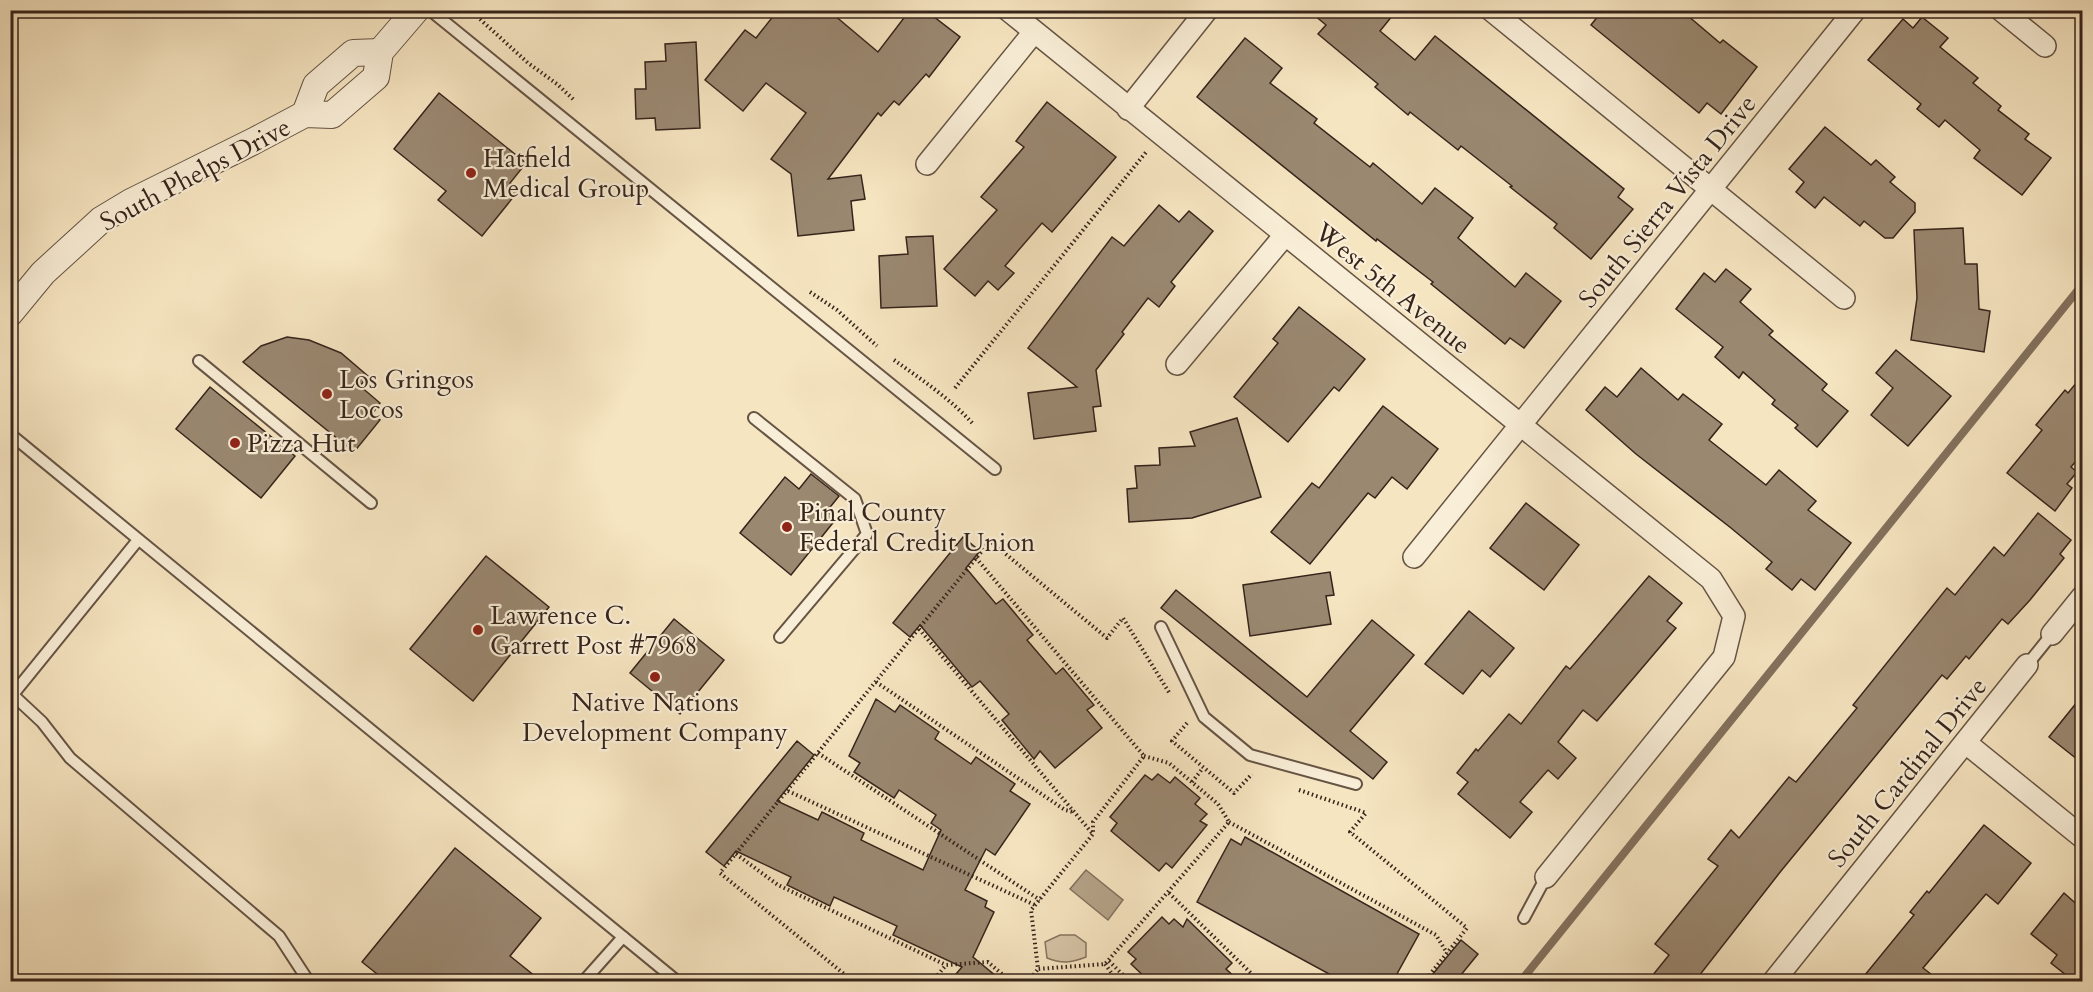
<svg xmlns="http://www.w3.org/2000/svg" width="2093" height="992" font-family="Cardo,serif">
<rect width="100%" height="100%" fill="#f6e5c1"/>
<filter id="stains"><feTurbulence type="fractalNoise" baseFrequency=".00333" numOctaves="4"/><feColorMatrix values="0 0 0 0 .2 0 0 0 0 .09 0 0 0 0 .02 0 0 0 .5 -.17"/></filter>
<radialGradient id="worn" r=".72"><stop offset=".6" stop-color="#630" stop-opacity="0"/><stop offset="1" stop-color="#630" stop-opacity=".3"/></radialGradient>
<path fill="#d5c4a5" stroke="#867460" stroke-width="1.5" d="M 1060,935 L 1075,935 L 1086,943 L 1086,957 C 1071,963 1062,964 1047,958 L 1045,942 Z"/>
<polygon fill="#b5a389" stroke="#82705d" stroke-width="1.5" points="1086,870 1123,900 1108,920 1070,889"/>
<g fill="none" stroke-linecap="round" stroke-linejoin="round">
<polyline stroke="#82705d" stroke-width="8" points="1520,982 2082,285"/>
</g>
<g fill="#9a8871" stroke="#36241b" stroke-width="1.5">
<polygon points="778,10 828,10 878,52 910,10 925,10 960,37 929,77 926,74 899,105 894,101 881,116 878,113 828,179 861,175 865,199 851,201 854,230 798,236 791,174 771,159 806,113 766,83 743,111 705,80 745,30 756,38"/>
<polygon points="1308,10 1397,10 1380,31 1415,60 1435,36 1624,189 1618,197 1633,209 1591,259 1554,228 1557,224 1510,187 1512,186 1461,146 1458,150 1410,112 1408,115 1375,87 1378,84 1318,34 1326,25"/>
<polygon points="1603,10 1681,10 1720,43 1723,40 1757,67 1721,114 1707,103 1699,113 1591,25"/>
<polygon points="1922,17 1948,38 1940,47 1978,78 1973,83 2001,106 1998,110 2029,134 2025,139 2051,158 2022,195 1974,158 1980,150 1945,120 1939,127 1917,109 1921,104 1868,60 1903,19 1913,28"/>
<polygon points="1245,38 1282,68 1270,83 1317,119 1314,123 1370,167 1373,163 1422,204 1435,188 1473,218 1458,238 1515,287 1526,273 1561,301 1524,348 1510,338 1505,344 1431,284 1433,282 1377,239 1376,241 1197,97"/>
<polygon points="696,42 700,128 656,130 655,118 636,119 635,89 646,89 645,62 666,61 665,44"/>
<polygon points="439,93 526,163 510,183 519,190 482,236 438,200 446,191 394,149"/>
<polygon points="1047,102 1116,157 1052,232 1042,223 1005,266 1014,273 998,290 988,281 975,296 944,269 997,210 981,197 1024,147 1016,141"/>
<polygon points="1825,127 1871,165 1876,160 1895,177 1890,182 1915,203 1915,212 1893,238 1885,238 1864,221 1860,226 1824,197 1815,208 1796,192 1804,182 1789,169"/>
<polygon points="1159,205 1179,222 1189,211 1213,231 1171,282 1175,286 1159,307 1148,298 1122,332 1124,334 1096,370 1101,406 1093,407 1096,431 1034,439 1028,393 1077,387 1028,348 1112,237 1124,246"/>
<polygon points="1963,228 1965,264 1977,264 1979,309 1990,311 1984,352 1911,340 1917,298 1914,230"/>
<polygon points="933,236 937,306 881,308 879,256 908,254 906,237"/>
<polygon points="1726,269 1751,289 1740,302 1773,331 1769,335 1827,384 1822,390 1848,411 1817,447 1795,428 1798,425 1772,404 1775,400 1743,372 1739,378 1715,357 1723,347 1676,309 1704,273 1715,282"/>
<polygon points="1299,307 1365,359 1339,391 1334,387 1288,442 1234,397 1278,343 1273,339"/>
<polygon points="287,337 309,340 341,353 368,376 360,386 380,403 372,414 380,420 354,452 243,362 261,346"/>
<polygon points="1896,350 1951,396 1908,446 1871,415 1893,388 1876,373"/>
<polygon points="1641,368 1678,400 1683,394 1722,424 1709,440 1766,485 1779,470 1816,501 1808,510 1851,543 1815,590 1801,579 1792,590 1766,569 1772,562 1731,528 1636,454 1586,410 1605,387 1617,397"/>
<polygon points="2082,376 2082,454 2071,467 2077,472 2067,484 2072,488 2055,511 2007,473 2042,430 2036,425 2065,390 2068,393"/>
<polygon points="210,387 295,456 261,498 176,429"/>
<polygon points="1383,406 1438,449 1407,489 1392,477 1375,498 1368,493 1310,564 1271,532 1312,483 1319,488"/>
<polygon points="1237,418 1261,497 1192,518 1129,522 1127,489 1137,488 1135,466 1160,465 1159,448 1195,446 1190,432"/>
<polygon points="811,474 839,496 827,511 836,519 791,575 740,533 785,477 799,489"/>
<polygon points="1526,503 1579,545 1544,590 1490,548"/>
<polygon points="2038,513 2071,540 2060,554 2064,558 2030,600 2008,624 2002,619 1969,659 1966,656 1947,679 1942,675 1781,871 1695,981 1648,981 1669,955 1655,944 1718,866 1708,859 1731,830 1739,838 1789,777 1796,782 1857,708 1853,705 1947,588 1955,595 1994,547 2004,556"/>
<polygon points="963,537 980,551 966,568 996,604 1003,599 1033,635 1027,640 1056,674 1063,668 1094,705 1087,710 1102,728 1055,768 1040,751 1034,759 1002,720 1009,714 980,681 972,687 920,625 910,637 893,623"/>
<polygon points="486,556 549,607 473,701 410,649"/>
<polygon points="1330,572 1334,595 1326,596 1331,624 1250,636 1243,585"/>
<polygon points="1649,576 1682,603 1667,621 1676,628 1597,721 1583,710 1558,742 1576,758 1558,779 1548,770 1520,802 1532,812 1510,838 1458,794 1468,782 1457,773 1476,749 1478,751 1509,714 1521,724 1566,666 1570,669"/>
<polygon points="1176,590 1307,697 1372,620 1414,655 1350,731 1387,762 1373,779 1161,608"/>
<polygon points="1469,611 1514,648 1490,677 1482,670 1463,694 1425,664"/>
<polygon points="674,619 724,660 680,714 630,673"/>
<polygon points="2082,696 2082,763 2049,737"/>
<polygon points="876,699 895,712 900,705 939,732 935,739 971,764 976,757 1015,784 1010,791 1030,804 995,855 986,849 965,890 987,901 985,907 994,912 973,957 1002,981 950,981 962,967 893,935 897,926 834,897 830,906 787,885 791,877 736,851 724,866 706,852 797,741 814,755 777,801 818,820 822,812 864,833 861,840 923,870 941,830 931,823 936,815 899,790 894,798 854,772 860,763 849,756"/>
<polygon points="1158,774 1170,783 1175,777 1200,798 1195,804 1207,814 1200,821 1207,825 1172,868 1166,863 1159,871 1111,831 1117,823 1110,817 1145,775 1152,780"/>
<polygon points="1984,825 2031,863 1998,904 1986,894 1923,968 1940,981 1860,981 1914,915 1910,912 1927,891 1929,893"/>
<polygon points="1245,837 1419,934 1393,981 1342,981 1197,902 1231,839 1241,845"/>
<polygon points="455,848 541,918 510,956 541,981 386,981 362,962"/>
<polygon points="2064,893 2082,909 2082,966 2071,979 2051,963 2057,955 2031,934"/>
<polygon points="1162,917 1169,924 1174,919 1183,927 1187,919 1232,963 1226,969 1239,981 1149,981 1131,964 1136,959 1128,952"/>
<polygon points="1461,940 1478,954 1456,981 1427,981"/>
</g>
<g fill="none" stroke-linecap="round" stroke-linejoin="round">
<g stroke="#665444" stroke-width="14">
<g id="service">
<polyline points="430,10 995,469"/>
<polyline points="199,361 371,503"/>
<polyline points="754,418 855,499 867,534 780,637"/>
<polyline points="10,434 678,982"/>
<polyline points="1161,627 1204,717 1250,755 1356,784"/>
<polyline points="2027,665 2052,634"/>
<polyline points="13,695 42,722 70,758 279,936 309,982"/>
<polyline points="10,698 138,540"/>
<polyline points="1524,918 1546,877"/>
<polyline points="583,982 623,937"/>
</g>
</g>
<g stroke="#665444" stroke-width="24">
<g id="minor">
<polyline points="1008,10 1711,579 1734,616 1724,657 1546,877"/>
<polyline points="1491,10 1844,298"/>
<polyline points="2001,10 2045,46"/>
<polyline points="1128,109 1207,10"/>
<polyline points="927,164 1034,32"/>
<polyline points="1177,364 1285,235"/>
<polyline points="1414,557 1855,10"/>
<polyline points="2052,634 2082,597"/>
<polyline points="1966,743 2082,837"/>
<polyline points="1773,982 2027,665"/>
</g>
</g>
<g stroke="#665444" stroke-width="28">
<g id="tertiary">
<polyline points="305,114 316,85 353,53 380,52"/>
<polyline points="10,313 43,273 101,220 131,202 254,141 305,114 332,115 376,77 380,52 416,10"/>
</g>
</g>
<g stroke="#36241b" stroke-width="4" stroke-dasharray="1.5 3" stroke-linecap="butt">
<polyline points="470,10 528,63 557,84 574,100"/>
<polyline points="810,292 837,310 877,346"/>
<path d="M 894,360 C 921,379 952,400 974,425"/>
<polyline points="955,388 1147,151"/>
<polyline points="976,558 1144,756"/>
<polyline points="919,629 1092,833"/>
<polyline points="876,682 1065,810 1073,812"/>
<polyline points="1187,723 1172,741 1234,793 1252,774"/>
<polyline points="818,753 1040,900"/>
<polygon points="1144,756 1169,763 1218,804 1229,822 1105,964 1038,969 1031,910 1093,834 1093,822"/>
<polyline points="1192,782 1203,768"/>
<polyline points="1299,790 1366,813 1350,832 1467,928 1424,982"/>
<polyline points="788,791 1035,905"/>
<polyline points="1229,822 1436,935 1447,953"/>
<polyline points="736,854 778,885 946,965"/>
<polyline points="1169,893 1260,982"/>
<polyline points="1109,961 1130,982"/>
<polyline points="1105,964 1118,982"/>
<polyline points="854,982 720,873 990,541 1107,638 1123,618 1170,694"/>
<polyline points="932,982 946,965 988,962 1011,982"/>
<polyline points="1028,982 1038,969"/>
</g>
<use href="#service" stroke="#f9eed7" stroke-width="10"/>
<use href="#minor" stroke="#f9eed7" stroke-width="21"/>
<use href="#tertiary" stroke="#f9eed7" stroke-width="26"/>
</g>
<g fill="#8f2418" stroke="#f9eed7" stroke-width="2">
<circle cx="471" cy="173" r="6"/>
<circle cx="327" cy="394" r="6"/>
<circle cx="235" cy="443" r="6"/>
<circle cx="787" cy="527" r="6"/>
<circle cx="478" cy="630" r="6"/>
<circle cx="655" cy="677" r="6"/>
</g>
<g text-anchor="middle" stroke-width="4.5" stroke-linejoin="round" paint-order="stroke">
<g font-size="26" fill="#36241b" stroke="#f9eed7" text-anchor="start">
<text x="483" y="167">Hatfield<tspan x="483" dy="30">Medical Group</tspan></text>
<text x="339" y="388">Los Gringos<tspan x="339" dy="30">Locos</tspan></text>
<text x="247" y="452">Pizza Hut</text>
<text x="799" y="521">Pinal County<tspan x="799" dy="30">Federal Credit Union</tspan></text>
<text x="490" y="624">Lawrence C.<tspan x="490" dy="30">Garrett Post #7968</tspan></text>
<text x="655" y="711" text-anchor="middle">Native Nations<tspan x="655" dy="30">Development Company</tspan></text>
</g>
<g font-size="26" fill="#36241b" stroke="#f9eed7">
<text transform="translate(195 174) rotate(-28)" y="9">South Phelps Drive</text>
<text transform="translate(1667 201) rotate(-51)" y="9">South Sierra Vista Drive</text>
<text transform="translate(1393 288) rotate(39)" y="9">West 5th Avenue</text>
<text transform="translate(1907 772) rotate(-51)" y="9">South Cardinal Drive</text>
</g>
</g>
<rect width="2093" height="992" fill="none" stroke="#f6e5c1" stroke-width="36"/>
<rect x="12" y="12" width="2069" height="968" fill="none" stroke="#36241b" stroke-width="3"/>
<rect x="18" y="18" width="2057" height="956" fill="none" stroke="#36241b" stroke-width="1.5"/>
<rect width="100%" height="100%" filter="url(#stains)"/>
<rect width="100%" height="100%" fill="url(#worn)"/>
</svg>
